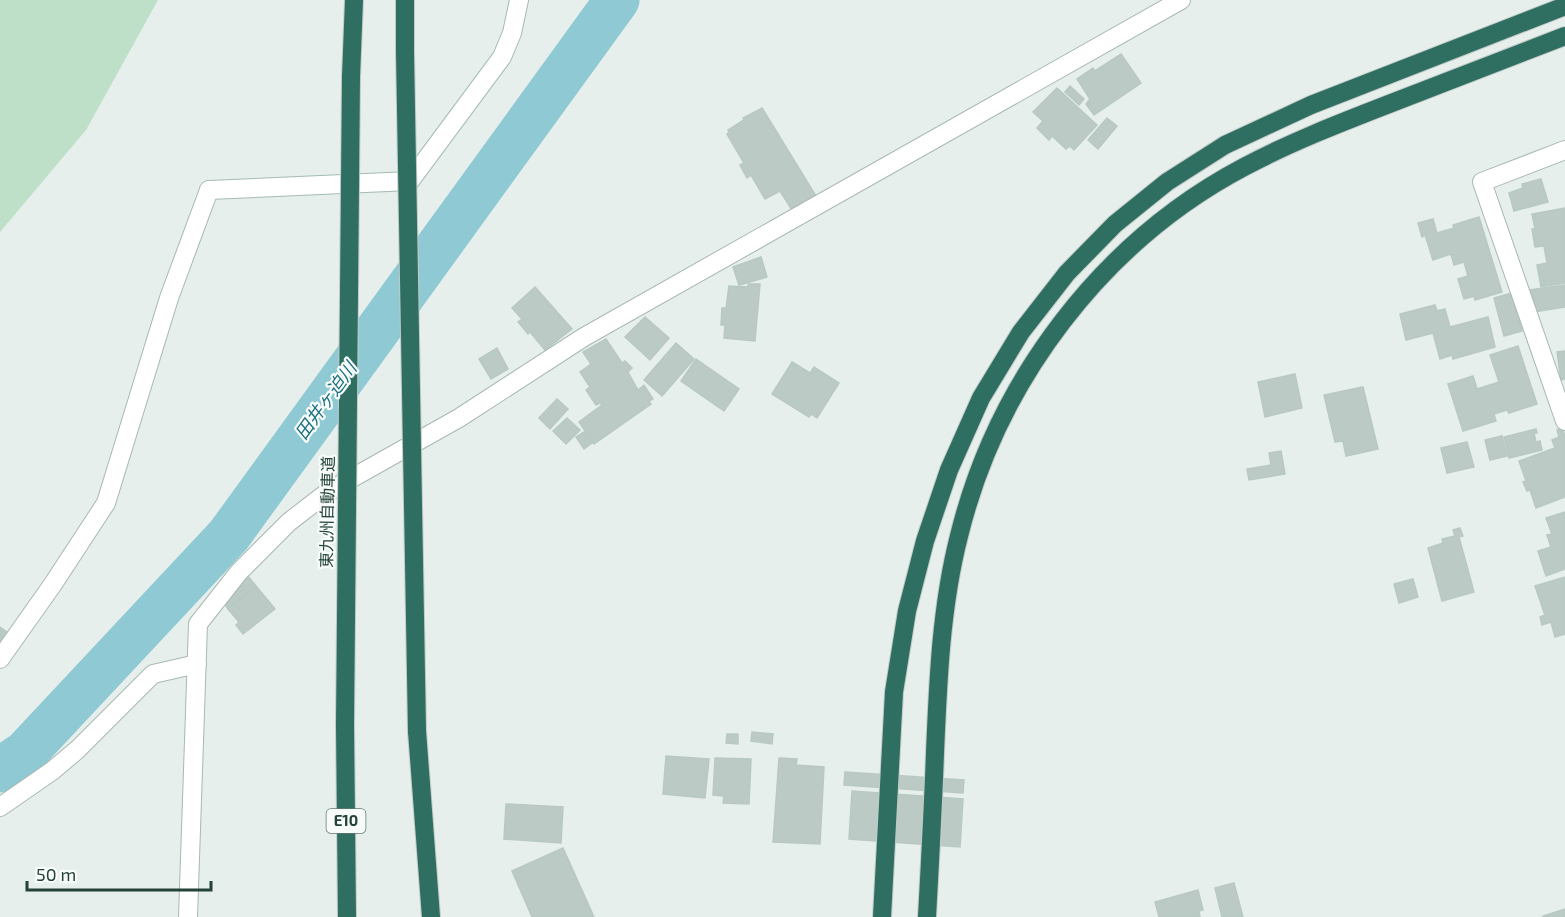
<svg xmlns="http://www.w3.org/2000/svg" width="1565" height="917" font-family="'Exo 2','Noto Sans JP',sans-serif">
<rect width="100%" height="100%" fill="#e6efeb"/>
<polygon fill="#bfe0c8" points="0,0 158,0 86,130 0,232"/>
<g fill="none" stroke-linecap="round" stroke-linejoin="round">
<polyline stroke="#8ec9d4" stroke-width="45" points="0,770 25,753 229,535 617,0"/>
</g>
<g fill="#bbcac4" stroke="#b8c9c2" stroke-width="1.5">
<polygon points="1121,54 1141,83 1094,115 1086,104 1090,99 1077,79 1093,68 1095,71"/>
<polygon points="1070,86 1084,99 1079,105 1065,92"/>
<polygon points="1057,88 1097,125 1074,150 1070,146 1066,149 1052,136 1049,140 1037,128 1043,121 1033,112"/>
<polygon points="762,108 816,196 792,210 780,191 765,199 751,175 747,178 740,165 744,163 727,134 729,132 728,130 744,120 743,118"/>
<polygon points="1107,118 1117,126 1098,149 1088,140"/>
<polygon points="1541,179 1548,202 1514,211 1509,193 1523,188 1522,184"/>
<polygon points="1565,208 1565,283 1541,287 1537,265 1547,263 1544,246 1535,247 1532,229 1535,229 1532,214"/>
<polygon points="1479,217 1502,292 1475,300 1474,296 1464,299 1458,279 1468,276 1464,262 1454,265 1451,254 1433,260 1425,235 1422,237 1418,223 1433,219 1437,233 1454,228 1453,225"/>
<polygon points="761,257 767,277 739,285 733,267"/>
<polygon points="748,284 760,284 755,341 724,338 725,325 721,325 722,308 726,308 729,286 748,287"/>
<polygon points="1565,285 1565,307 1534,312 1530,290"/>
<polygon points="535,287 572,329 545,350 530,332 528,334 518,322 522,319 512,308"/>
<polygon points="1512,293 1522,331 1504,336 1494,298"/>
<polygon points="1435,305 1437,311 1445,309 1450,327 1488,317 1495,347 1453,359 1452,355 1440,359 1433,333 1406,340 1400,314"/>
<polygon points="645,317 669,338 650,360 625,337"/>
<polygon points="606,339 622,363 625,361 632,368 628,372 638,390 644,385 653,399 649,401 651,404 594,444 579,422 602,405 600,403 596,405 586,390 590,387 580,372 591,364 583,352"/>
<polygon points="676,343 694,359 662,396 644,380"/>
<polygon points="1518,346 1537,404 1509,413 1507,410 1494,414 1496,421 1463,431 1448,384 1473,376 1477,389 1499,382 1490,355"/>
<polygon points="497,348 508,369 491,379 479,359"/>
<polygon points="1565,351 1565,379 1561,380 1557,352"/>
<polygon points="696,359 739,389 724,411 681,381"/>
<polygon points="792,362 810,373 814,367 839,383 817,418 811,414 809,417 772,394"/>
<polygon points="1295,374 1302,408 1265,417 1258,382"/>
<polygon points="1363,387 1378,449 1346,456 1343,441 1335,442 1324,395"/>
<polygon points="557,399 568,409 550,429 539,418"/>
<polygon points="567,418 580,430 566,444 553,431"/>
<polygon points="1562,428 1565,436 1565,497 1536,508 1530,490 1527,491 1523,482 1526,481 1519,461 1555,448 1552,440 1559,437 1557,430"/>
<polygon points="1536,429 1537,433 1534,433 1536,442 1540,441 1542,450 1509,458 1504,437"/>
<polygon points="584,432 592,443 584,449 576,437"/>
<polygon points="1502,436 1507,456 1490,460 1485,440"/>
<polygon points="1467,442 1474,467 1447,473 1441,448"/>
<polygon points="1281,451 1285,474 1249,480 1247,469 1271,465 1269,453"/>
<polygon points="1565,512 1565,569 1546,576 1538,551 1551,547 1547,535 1552,534 1546,518"/>
<polygon points="1460,528 1463,536 1459,537 1474,592 1442,601 1428,548 1443,543 1442,539 1455,536 1453,530"/>
<polygon points="247,575 256,586 228,609 224,602"/>
<polygon points="1565,577 1565,634 1555,637 1551,622 1542,625 1540,617 1545,615 1535,586"/>
<polygon points="1413,579 1418,597 1399,603 1394,584"/>
<polygon points="256,586 275,609 243,634 236,625 239,622 228,609"/>
<polygon points="0,627 15,638 0,661"/>
<polygon points="752,732 773,734 772,744 751,741"/>
<polygon points="727,734 738,734 738,744 726,743"/>
<polygon points="666,756 709,759 705,798 663,794"/>
<polygon points="715,758 751,759 749,804 723,803 724,796 713,795"/>
<polygon points="779,758 797,759 796,765 824,767 820,844 773,842"/>
<polygon points="845,772 964,780 963,793 844,785"/>
<polygon points="852,791 963,799 960,847 849,839"/>
<polygon points="506,804 563,807 561,843 504,839"/>
<polygon points="563,848 594,917 532,917 512,871"/>
<polygon points="1234,883 1243,917 1222,917 1215,888"/>
<polygon points="1198,890 1203,910 1199,911 1200,917 1159,917 1155,902"/>
<polygon points="1565,909 1565,917 1544,917 1543,916"/>
</g>
<g fill="none" stroke-linecap="round" stroke-linejoin="round">
<g stroke="#a8b8b2" stroke-width="20">
<g id="street">
<polyline points="1565,150 1482,182 1565,421"/>
<polyline points="0,659 53,584 106,503 169,298 209,190"/>
<polyline points="0,807 52,771 77,750 153,674 197,664"/>
<polyline points="188,917 198,624 239,572 289,522 329,491 459,418 584,337 1181,0"/>
</g>
</g>
<g stroke="#a4bbb3" stroke-width="20">
<polyline id="secondary" points="209,190 410,181 502,57 512,33 519,0"/>
</g>
<g stroke="#c2cac8" stroke-width="20">
<g id="highway">
<polyline points="405,52 405,0"/>
<polyline points="351,77 354,0"/>
<polyline points="345,725 347,917"/>
<polyline points="417,731 431,917"/>
<polyline points="882,917 894,692 907,611 925,541 949,470 981,398 1021,332 1067,273 1115,224 1167,182 1225,145 1311,105 1565,6"/>
<path d="M 927,917 C 930,862 933,808 935,753 C 938,681 941,606 959,536 C 997,381 1102,242 1244,167 C 1291,142 1340,123 1389,104 C 1447,81 1506,59 1565,36"/>
</g>
</g>
<use href="#street" stroke="#fff" stroke-width="18"/>
<use href="#secondary" stroke="#fff" stroke-width="18"/>
<use href="#highway" stroke="#2f6f62" stroke-width="18"/>
<g stroke="#c2cac8" stroke-width="20" stroke-linecap="butt">
<g id="highway-bridge">
<polyline points="405,52 417,731"/>
<polyline points="345,725 351,77"/>
</g>
</g>
<use href="#highway-bridge" stroke="#2f6f62" stroke-width="18"/>
</g>
<g text-anchor="middle" stroke-width="4.5" stroke-linejoin="round" paint-order="stroke">
<rect fill="#f7fbf9" stroke="#637a73" stroke-width="1.5" x="326.5" y="809" width="39" height="24" rx="4.5"/>
<g font-size="15" font-weight="bold" fill="#24423a">
<text x="346" y="826">E10</text>
</g>
<g font-size="16" fill="#24423a" stroke="#f7fbf9">
<text transform="translate(327 512) rotate(-89)" y="6">東九州自動車道</text>
</g>
<g font-size="18" font-style="italic" fill="#1c6f80" stroke="#f7fbf9">
<text transform="translate(326 401) rotate(-54)" y="6">田井ヶ迫川</text>
</g>
</g>
<path d="M27 881v9h184v-9" fill="none" stroke="#24423a" stroke-width="3"/>
<text x="36" y="881" font-size="18" fill="#24423a" stroke="#f7fbf9" stroke-width="4.5" paint-order="stroke">50 m</text>
</svg>
